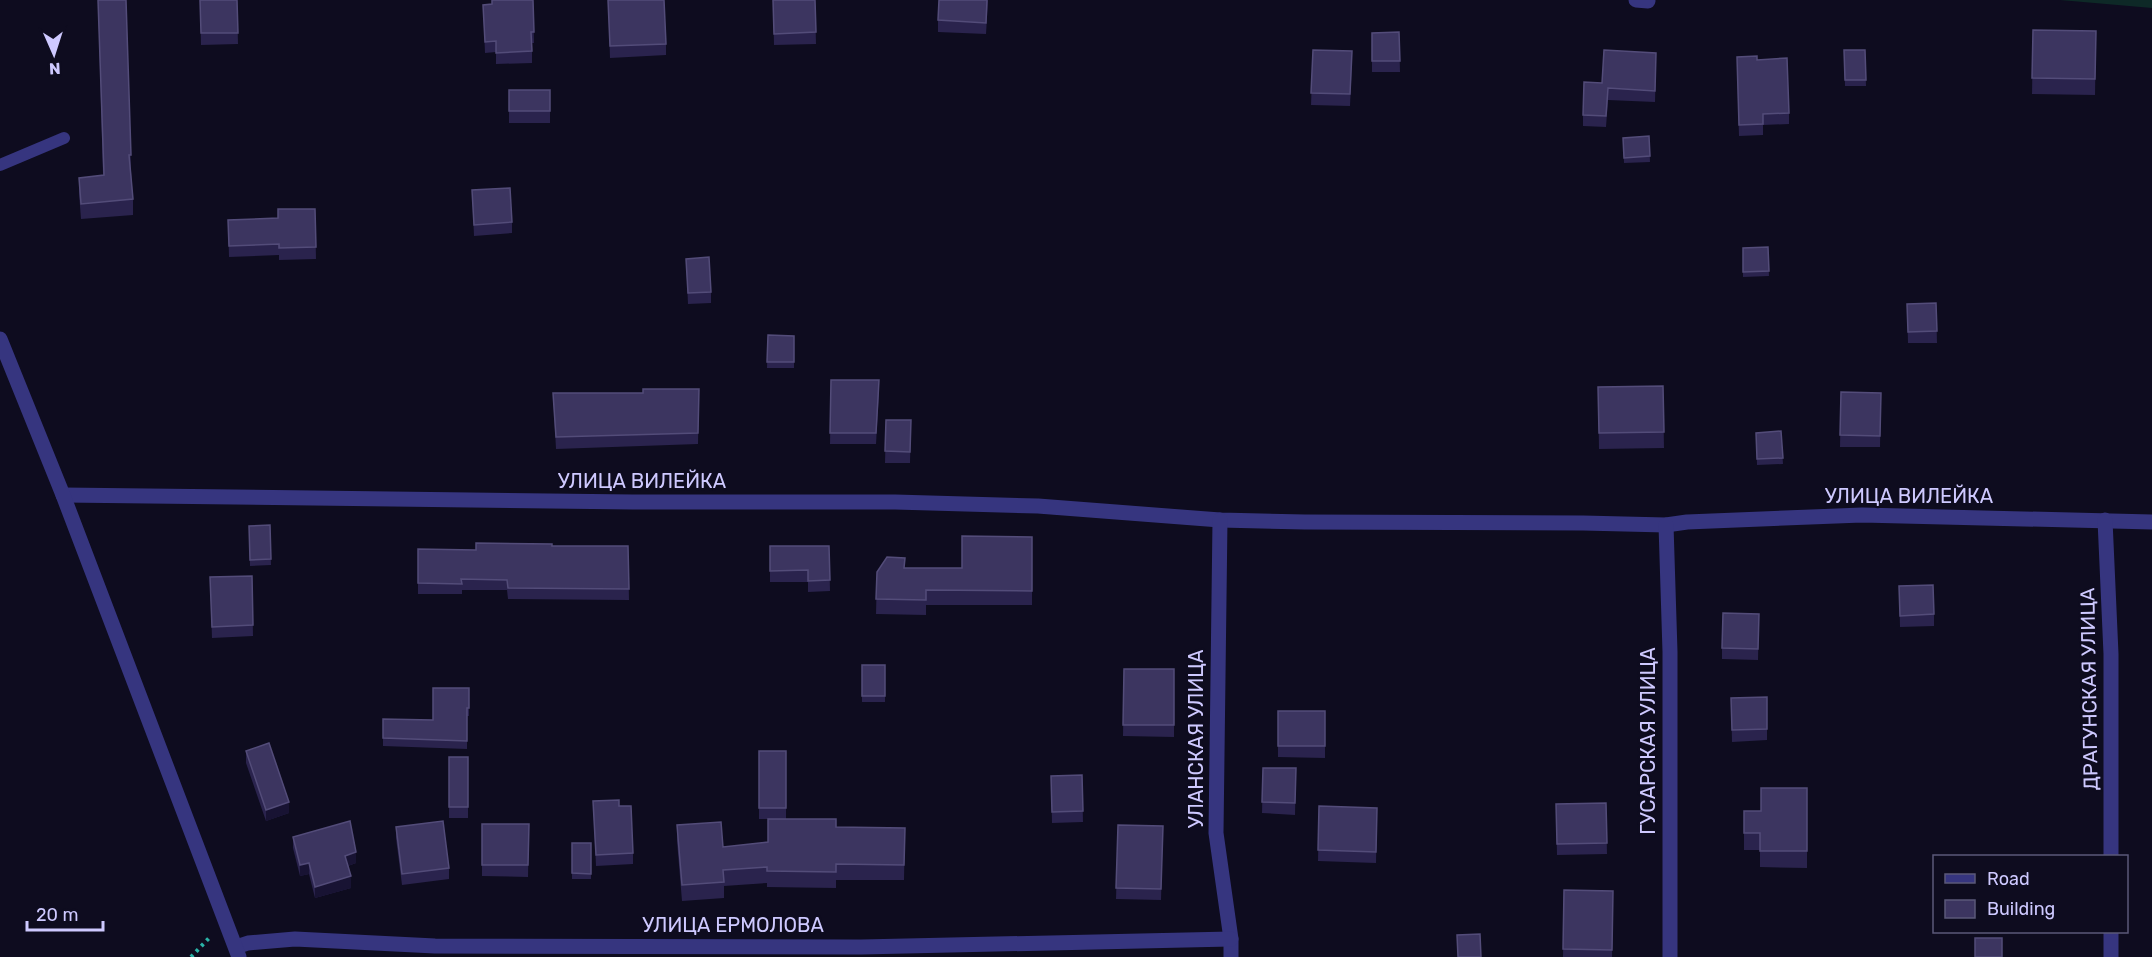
<svg xmlns="http://www.w3.org/2000/svg" width="2152" height="957" font-family="Rubik,sans-serif">
<rect width="100%" height="100%" fill="#0e0c1f"/>
<polygon fill="#0e2927" points="2060,0 2152,0 2152,8"/>
<g fill="none" stroke-linecap="round" stroke-linejoin="round">
<polyline stroke="#2ab3a7" stroke-width="4" stroke-dasharray="3 4.5" stroke-linecap="butt" points="191,957 210,937"/>
<polyline stroke="#36357f" stroke-width="12" points="0,165 64,138"/>
<g stroke="#36357f" stroke-width="15">
<polyline points="1636,0 1648,1"/>
<polyline points="63,495 633,502 895,502 1038,506 1220,520 1305,522 1583,523 1666,525 1687,522 1862,515 2152,522"/>
<polyline points="1220,520 1216,833 1231,939 1231,957"/>
<polyline points="2105,520 2111,654 2111,856"/>
<polyline points="1666,525 1670,652 1670,957"/>
<polyline points="236,947 248,943 295,939 435,946 861,947 1231,939"/>
<polyline points="2111,957 2111,932"/>
</g>
<polyline stroke="#36357f" stroke-width="15" points="0,339 63,495 239,957"/>
</g>
<g fill="#2a234d">
<polygon points="98,0 126,0 131,171 133,199 133,215 81,219 79,193 79,178 103,175"/>
<polygon points="200,0 237,0 238,44 201,45"/>
<polygon points="492,0 533,0 534,43 532,43 532,63 496,64 496,52 485,53 483,5 492,4"/>
<polygon points="608,0 666,44 666,55 610,58"/>
<polygon points="773,0 815,0 816,44 774,45"/>
<polygon points="988,0 986,34 938,32 938,20"/>
<polygon points="2033,30 2096,31 2095,95 2032,94"/>
<polygon points="1399,32 1400,72 1372,72 1372,33"/>
<polygon points="1313,50 1352,62 1350,106 1311,105"/>
<polygon points="1844,50 1865,50 1866,86 1845,86"/>
<polygon points="1757,60 1789,113 1789,124 1763,125 1763,135 1739,136 1737,68"/>
<polygon points="1656,64 1655,102 1608,100 1606,127 1583,126 1583,115 1602,83"/>
<rect x="509" y="90" width="41" height="33"/>
<polygon points="1649,136 1650,162 1624,163 1623,138"/>
<polygon points="472,190 512,222 512,233 474,236"/>
<polygon points="315,209 316,259 279,260 279,255 229,257 228,220 278,218"/>
<polygon points="1768,247 1769,276 1743,277 1743,248"/>
<polygon points="686,259 711,292 711,303 688,304"/>
<polygon points="1936,303 1937,343 1908,343 1907,304"/>
<polygon points="768,335 794,336 794,368 767,368"/>
<polygon points="831,380 879,392 876,444 830,444"/>
<polygon points="1663,386 1664,448 1599,449 1598,387"/>
<polygon points="699,389 698,444 556,449 553,393 643,393"/>
<polygon points="1841,392 1881,393 1880,447 1840,447"/>
<polygon points="886,420 911,420 910,463 885,463"/>
<polygon points="1781,431 1783,464 1757,465 1756,433"/>
<polygon points="270,525 271,565 250,566 249,526"/>
<polygon points="1032,537 1032,605 926,605 926,615 876,614 877,572 905,568 962,568"/>
<polygon points="552,546 628,546 629,600 508,599 507,590 462,590 462,594 418,594 418,549 476,550"/>
<polygon points="770,546 829,546 830,591 808,592 808,582 770,582"/>
<polygon points="252,576 253,636 212,638 210,577"/>
<polygon points="1899,586 1934,614 1934,626 1900,627"/>
<polygon points="1759,614 1758,660 1722,659 1722,648"/>
<rect x="862" y="665" width="23" height="37"/>
<polygon points="1124,669 1174,669 1174,737 1123,736"/>
<polygon points="469,688 469,716 467,716 467,749 383,746 383,719 433,720"/>
<polygon points="1767,697 1767,740 1732,742 1731,698"/>
<polygon points="1278,711 1325,711 1325,758 1278,757"/>
<polygon points="246,751 289,813 266,821 246,763"/>
<polygon points="759,751 786,751 786,819 836,827 905,828 904,880 836,880 836,888 767,887 767,883 724,886 724,898 682,901 677,841 677,825 723,847 768,842 768,819 759,819"/>
<rect x="449" y="757" width="19" height="61"/>
<polygon points="1263,768 1296,768 1295,815 1262,813"/>
<polygon points="1082,775 1083,822 1052,823 1051,776"/>
<polygon points="1807,788 1807,868 1760,867 1760,850 1744,850 1744,811 1761,811"/>
<polygon points="593,801 619,806 633,853 633,864 596,866"/>
<polygon points="1606,803 1607,854 1557,855 1556,804"/>
<polygon points="1319,806 1377,808 1376,863 1318,861"/>
<polygon points="482,824 529,824 528,877 482,876"/>
<polygon points="1118,825 1163,826 1161,900 1116,899"/>
<polygon points="396,827 449,868 449,879 402,885 396,838"/>
<polygon points="293,837 356,863 348,866 351,888 315,898 309,874 300,876 293,848"/>
<rect x="572" y="843" width="19" height="36"/>
<polygon points="1564,890 1613,891 1612,957 1563,957"/>
</g>
<g fill="#181333">
<polygon points="289,802 289,813 266,821 266,810"/>
<polygon points="356,852 356,863 345,867 345,856"/>
<polygon points="309,863 309,874 300,876 300,865"/>
<polygon points="351,876 351,888 315,898 315,887"/>
</g>
<g fill="#3c3560" stroke="#534c79" stroke-width="1.5">
<polygon points="98,0 126,0 131,155 129,155 133,199 81,204 79,178 104,175"/>
<polygon points="200,0 237,0 238,33 201,33"/>
<polygon points="492,0 533,0 534,32 531,32 532,51 496,53 496,41 485,42 483,5 492,4"/>
<polygon points="608,0 664,0 666,44 610,46"/>
<polygon points="773,0 815,0 816,32 774,34"/>
<polygon points="939,0 987,0 986,23 938,20"/>
<polygon points="2033,30 2096,31 2095,79 2032,78"/>
<polygon points="1399,32 1400,61 1372,61 1372,33"/>
<polygon points="1313,50 1352,51 1350,94 1311,93"/>
<polygon points="1604,50 1656,53 1655,91 1608,88 1606,116 1583,115 1584,82 1602,83"/>
<polygon points="1844,50 1865,50 1866,80 1845,80"/>
<polygon points="1757,56 1757,60 1787,58 1789,113 1763,114 1763,124 1739,125 1737,57"/>
<rect x="509" y="90" width="41" height="21"/>
<polygon points="1649,136 1650,156 1624,158 1623,138"/>
<polygon points="510,188 512,222 474,225 472,190"/>
<polygon points="278,209 315,209 316,247 279,248 279,244 229,246 228,220 278,218"/>
<polygon points="1768,247 1769,271 1743,272 1743,248"/>
<polygon points="709,257 711,292 688,293 686,259"/>
<polygon points="1936,303 1937,331 1908,332 1907,304"/>
<polygon points="768,335 794,336 794,362 767,362"/>
<polygon points="831,380 879,380 876,433 830,433"/>
<polygon points="1663,386 1664,432 1599,433 1598,387"/>
<polygon points="643,389 699,389 698,433 556,437 553,393 643,393"/>
<polygon points="1841,392 1881,393 1880,436 1840,435"/>
<polygon points="886,420 911,420 910,452 885,451"/>
<polygon points="1781,431 1783,458 1757,459 1756,433"/>
<polygon points="270,525 271,559 250,560 249,526"/>
<polygon points="962,536 1032,537 1032,591 926,590 926,600 876,599 877,572 887,557 905,558 904,568 962,568"/>
<polygon points="476,543 552,544 552,546 628,546 629,589 508,588 507,580 461,579 462,584 418,583 418,549 476,550"/>
<polygon points="770,546 829,546 830,580 808,581 808,570 770,571"/>
<polygon points="252,576 253,625 212,627 210,577"/>
<polygon points="1933,585 1934,614 1900,616 1899,586"/>
<polygon points="1723,613 1759,614 1758,649 1722,648"/>
<rect x="862" y="665" width="23" height="31"/>
<polygon points="1124,669 1174,669 1174,725 1123,725"/>
<polygon points="433,688 469,688 469,708 467,708 467,741 383,738 383,719 433,720"/>
<polygon points="1767,697 1767,729 1732,730 1731,698"/>
<rect x="1278" y="711" width="47" height="35"/>
<polygon points="269,743 289,802 266,810 246,751"/>
<rect x="759" y="751" width="27" height="57"/>
<rect x="449" y="757" width="19" height="50"/>
<polygon points="1263,768 1296,768 1295,803 1262,802"/>
<polygon points="1082,775 1083,811 1052,812 1051,776"/>
<polygon points="1761,788 1807,788 1807,851 1760,851 1760,833 1744,833 1744,811 1761,811"/>
<polygon points="619,800 619,806 631,806 633,853 596,855 593,801"/>
<polygon points="1606,803 1607,843 1557,844 1556,804"/>
<polygon points="1319,806 1377,808 1376,852 1318,850"/>
<polygon points="768,819 836,819 836,827 905,828 904,865 836,864 836,872 767,871 767,867 723,870 724,882 682,885 677,825 721,822 723,847 768,842"/>
<polygon points="350,821 356,852 345,856 351,876 315,887 309,863 300,865 293,837"/>
<polygon points="443,821 449,868 402,874 396,827"/>
<polygon points="482,824 529,824 528,865 482,865"/>
<polygon points="1118,825 1163,826 1161,889 1116,888"/>
<polygon points="572,843 591,843 591,874 572,873"/>
<polygon points="1564,890 1613,891 1612,950 1563,949"/>
<polygon points="1480,934 1481,957 1458,957 1457,935"/>
<rect x="1975" y="938" width="27" height="19"/>
</g>
<g text-anchor="middle" stroke-width="4.5" stroke-linejoin="round" paint-order="stroke">
<g font-size="20" fill="#cec9ff" stroke="#0e0c1f">
<text x="642" y="488">УЛИЦА ВИЛЕЙКА</text>
<text x="1909" y="503">УЛИЦА ВИЛЕЙКА</text>
<text transform="translate(2089 689) rotate(-91)" y="7">ДРАГУНСКАЯ УЛИЦА</text>
<text transform="translate(1196 739) rotate(-90)" y="7">УЛАНСКАЯ УЛИЦА</text>
<text transform="translate(1648 741) rotate(-90)" y="7">ГУСАРСКАЯ УЛИЦА</text>
<text x="733" y="932">УЛИЦА ЕРМОЛОВА</text>
</g>
</g>
<rect x="1933" y="855" width="195" height="78" fill="#0e0c1f" stroke="#5b5879" stroke-width="1.5"/>
<rect x="1945" y="874" width="30" height="9" fill="#36357f" stroke="#5b5879" stroke-width="1.5"/>
<text x="1987" y="885" font-size="18" fill="#cec9ff">Road</text>
<rect x="1945" y="900" width="30" height="18" fill="#3c3560" stroke="#5b5879" stroke-width="1.5"/>
<text x="1987" y="915" font-size="18" fill="#cec9ff">Building</text>
<g transform="translate(54 54) rotate(177)" stroke="#0e0c1f" stroke-width="4.5" paint-order="stroke">
<path d="M0-4.5L10 22L0 15L-10 22Z" fill="#cec9ff"/>
<text y="-9" font-size="16" font-weight="bold" text-anchor="middle" fill="#cec9ff">N</text>
</g>
<path d="M27 921v9h76v-9" fill="none" stroke="#cec9ff" stroke-width="3"/>
<text x="36" y="921" font-size="18" fill="#cec9ff" stroke="#0e0c1f" stroke-width="4.5" paint-order="stroke">20 m</text>
</svg>
